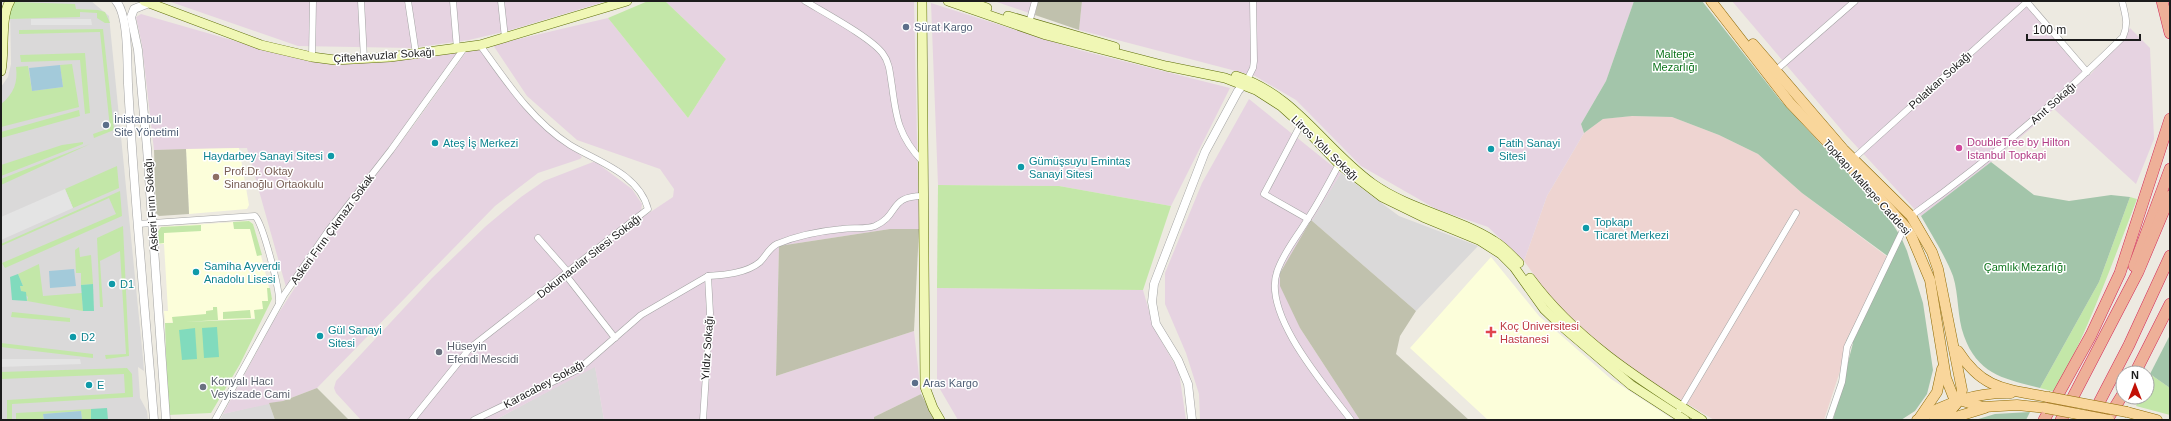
<svg xmlns="http://www.w3.org/2000/svg" width="2171" height="421" font-family="Helvetica,sans-serif">
<rect width="100%" height="100%" fill="#edeae1"/>
<g fill="#dad9d9">
<polygon points="16,1 91,1 109,16 143,358 144,371 138,367 140,398 147,411 148,420 1,420 1,87 8,77 11,64 10,10"/>
<polygon points="1341,173 1399,216 1478,246 1416,311 1311,220"/>
<polygon points="595,366 604,420 495,420"/>
<polygon points="269,403 275,420 220,420 223,414"/>
</g>
<polygon fill="#eed4d1" points="1630,116 1672,117 1719,135 1758,154 1802,193 1889,258 1846,341 1844,359 1824,420 1714,420 1616,360 1561,312 1524,261 1547,196 1584,133 1603,119"/>
<g fill="#e6d3e1">
<polygon points="168,1 607,1 507,31 469,40 411,48 298,46"/>
<polygon points="665,1 914,1 919,229 890,229 779,246 776,376 914,331 921,394 874,417 874,420 604,420 595,367 495,420 361,420 336,393 334,388 336,381 432,278 486,226 521,197 544,181 593,162 597,163 632,189 642,204 640,219 673,197 674,189 660,169 577,140 527,96 493,45 608,18 688,118 726,59"/>
<polygon points="994,1 1038,1 1035,15"/>
<polygon points="1082,1 1634,1 1606,81 1581,124 1584,133 1547,196 1524,261 1488,227 1436,209 1361,166 1296,100 1255,76 1079,30"/>
<polygon points="1732,1 2028,1 2090,75 2130,28 2150,48 2154,139 2136,184 2054,109 1991,162 1921,216 1845,134"/>
<polygon points="931,3 1079,50 1230,88 1171,206 1059,186 938,185"/>
<polygon points="141,14 263,49 312,61 461,50 286,287 247,148 154,150 142,45 136,17"/>
<polygon points="475,48 482,51 546,130 579,154 582,157 580,159 538,173 495,206 317,388 283,401 223,414 274,320 318,252 416,122 466,52"/>
<polygon points="1249,99 1341,173 1280,273 1300,328 1360,420 1200,420 1199,394 1186,353 1165,304 1165,273 1202,183"/>
<polygon points="937,288 1143,290 1154,328 1179,372 1186,420 958,420 937,384"/>
</g>
<g fill="#fcfeda">
<polygon points="239,148 249,205 247,209 189,214 186,149"/>
<polygon points="249,221 253,224 272,299 262,318 165,323 164,311 168,311 164,244 156,244 156,234 161,227"/>
<polygon points="1491,257 1539,316 1611,379 1674,420 1488,420 1410,348"/>
</g>
<g fill="#c0c1ad">
<polygon points="1038,1 1082,1 1079,30 1035,15"/>
<polygon points="186,149 189,214 159,216 156,213 154,150"/>
<polygon points="1311,220 1416,311 1400,336 1396,354 1469,420 1360,420 1300,328 1280,286 1280,273"/>
<polygon points="890,229 919,229 914,331 776,376 779,246"/>
<polygon points="317,388 349,420 275,420 269,403 283,401"/>
<polygon points="921,394 935,420 874,420 874,417"/>
</g>
<g fill="#c3e7a8">
<polygon points="648,1 665,1 726,59 688,118 608,18"/>
<polygon points="14,2 75,4 76,9 98,10 105,12 110,23 105,23 97,18 97,13 80,12 80,17 9,19 10,10"/>
<polygon points="103,29 114,130 94,138 93,134 110,128 100,32 19,34 19,30"/>
<polygon points="85,53 90,113 85,114 80,60 21,62 20,55"/>
<path d="M 72,64 L 79,107 L 1,127 L 1,104 C 14,94 18,82 16,67 L 28,66 L 32,91 L 63,87 L 60,65 Z"/>
<polygon points="79,110 80,116 1,138 1,132"/>
<polygon points="83,142 83,144 1,176 1,165 62,145"/>
<polygon points="90,144 1,185 1,179"/>
<polygon points="117,166 119,188 73,208 65,189"/>
<polygon points="938,185 1059,186 1171,206 1143,290 937,288"/>
<polygon points="120,191 122,216 5,268 2,263 116,214 109,198 1,246 1,244"/>
<path d="M 2130,197 L 2137,199 C 2112,264 2088,331 2055,392 L 2040,388 L 2099,282 Z"/>
<polygon points="249,221 253,224 262,255 257,256 250,229 234,229 233,222"/>
<polygon points="201,225 201,231 164,233 164,243 156,244 156,234 161,227"/>
<polygon points="123,226 129,356 106,359 105,355 126,354 120,251 100,261 103,307 100,307 97,238"/>
<polygon points="79,247 80,257 91,255 93,284 81,285 81,273 76,273 75,250"/>
<polygon points="39,264 43,296 82,293 83,311 27,301 28,297 21,291 20,286 23,286 18,274"/>
<polygon points="267,288 270,288 272,299 240,364 211,413 168,415 165,323 173,323 172,317 206,314 206,311 213,310 213,307 217,307 218,320 185,322 255,319 254,310 263,309 262,301 268,301"/>
<polygon points="250,310 251,318 223,319 223,312"/>
<polygon points="12,312 70,318 70,322 11,317"/>
<polygon points="1,343 93,354 93,358 1,347"/>
<polygon points="127,368 132,374 133,397 12,404 12,420 7,420 7,400 125,393 124,374 1,379 1,372"/>
<polygon points="2150,374 2170,388 2170,415 2136,406 2140,397 2147,397 2147,381"/>
<polygon points="91,409 91,420 82,420 81,411 43,414 44,420 16,420 16,413"/>
</g>
<g fill="#a3c5aa">
<polygon points="1634,1 1702,1 1781,101 1886,214 1901,237 1907,251 1923,303 1933,370 1927,394 1915,411 1901,420 1833,420 1853,343 1846,341 1889,257 1802,193 1758,154 1719,135 1672,117 1632,116 1603,119 1584,133 1581,124 1606,81"/>
<path d="M 1991,162 L 2034,195 L 2069,201 L 2111,195 L 2130,197 L 2099,282 L 2040,388 C 2005,379 1978,375 1964,336 C 1957,317 1959,295 1953,276 C 1946,257 1931,234 1921,216 Z"/>
<polygon points="2170,335 2170,388 2150,374"/>
<polygon points="2030,412 2026,420 1975,420 1995,414"/>
</g>
<g fill="#81dbbd">
<polygon points="18,274 23,286 20,286 21,291 26,292 27,301 12,300 10,277"/>
<polygon points="93,284 94,311 83,311 81,285"/>
<polygon points="217,327 219,357 204,358 202,328"/>
<polygon points="195,328 197,359 182,360 179,330"/>
<polygon points="107,408 108,420 91,420 91,409"/>
</g>
<g fill="#e4e4e4">
<polygon points="31,19 91,19 92,25 31,25"/>
<polygon points="65,189 73,208 1,240 1,217"/>
<polygon points="1,359 80,359 81,364 1,367"/>
</g>
<g fill="#a3cada">
<polygon points="60,65 63,87 32,91 29,68"/>
<polygon points="74,269 76,286 50,288 49,271"/>
<polygon points="81,411 82,420 44,420 43,414"/>
</g>
<g fill="none" stroke-linecap="round" stroke-linejoin="round">
<g stroke="#a3a3a3" stroke-width="7">
<g id="minor">
<polyline points="361,1 364,59"/>
<polyline points="408,1 416,54"/>
<polyline points="453,1 457,49"/>
<polyline points="501,1 505,38"/>
<path d="M 805,1 C 823,12 872,38 883,54 C 890,63 890,75 892,86 C 896,118 899,137 923,162"/>
<polyline points="2026,1 2087,72"/>
<polyline points="1029,23 1035,1"/>
<polyline points="312,57 313,1"/>
<polyline points="1775,71 1855,1"/>
<polyline points="1246,82 1253,68 1254,61 1253,1"/>
<polyline points="1301,124 1264,194 1308,219"/>
<polyline points="1853,159 2027,2"/>
<path d="M 1339,164 C 1329,183 1319,202 1307,220 C 1297,237 1283,253 1277,272 C 1262,315 1327,388 1351,420"/>
<path d="M 1911,216 C 1987,162 2057,102 2123,37 C 2129,24 2125,14 2122,1"/>
<path d="M 138,224 L 255,216 C 263,224 280,290 279,302"/>
<polyline points="538,238 568,272"/>
<polyline points="565,274 615,338"/>
<polyline points="1680,409 1796,213"/>
<polyline points="215,420 284,295 328,231 391,150 465,47"/>
<path d="M 412,420 L 470,348 L 648,209 C 639,174 598,162 570,145 C 532,121 506,81 480,45"/>
<path d="M 474,420 L 579,369 L 641,315 L 708,276 C 725,275 747,273 760,262 C 766,256 769,248 777,244 C 796,236 821,231 842,229 C 853,227 865,230 875,226 C 900,215 888,196 923,196"/>
<polyline points="703,420 710,313 708,276"/>
<polyline points="1829,420 1842,382 1847,347 1905,226"/>
</g>
</g>
<g stroke="#a3a3a3" stroke-width="9">
<g id="tertiary">
<path d="M 116,1 C 129,16 127,64 128,84 C 134,196 145,308 154,420"/>
<polyline points="149,3 134,9 131,17 138,50 147,148 166,420"/>
<polyline points="1192,420 1188,384 1178,360 1156,324 1152,302 1154,284 1205,152 1238,91 1243,85"/>
</g>
</g>
<g stroke="#5d6e08" stroke-width="10">
<g id="secondary">
<polyline points="144,1 261,45 312,57 335,60 390,57 480,45 627,1"/>
<polyline points="922,1 925,387 933,408 940,420"/>
<polyline points="948,1 1046,35 1166,66 1225,78 1256,90 1281,106 1301,124 1339,164 1382,197 1423,217 1479,240 1501,254 1514,267 1544,309 1564,328 1631,385 1685,420"/>
<polyline points="967,1 987,8"/>
<polyline points="1008,16 1115,47"/>
<path d="M 1,71 C 5,50 0,18 10,1"/>
<path d="M 1236,76 C 1296,95 1324,149 1373,184 C 1410,210 1456,217 1494,241 C 1503,246 1511,255 1519,263"/>
<path d="M 1530,278 C 1575,339 1638,379 1702,420"/>
</g>
</g>
<g stroke="#8f6a04" stroke-width="11">
<g id="primary">
<polyline points="1711,1 1790,103 1868,185 1905,226 1911,235 1930,280 1946,378 1953,396 1959,400 1983,407 2017,405 2046,408"/>
<path d="M 1753,44 L 1844,150 L 1911,216 L 1932,252 L 1938,269 L 1962,390 C 1960,406 1948,413 1934,420"/>
<path d="M 1958,351 C 1983,390 2006,389 2048,397"/>
<polyline points="2127,412 2157,420"/>
<polyline points="1920,417 1937,392 1942,369"/>
<path d="M 1917,420 C 1945,403 1978,392 2011,393"/>
<polyline points="1946,420 1985,408"/>
</g>
</g>
<g stroke="#d12858" stroke-width="12">
<g id="trunk">
<polyline points="2162,1 2170,33"/>
<polyline points="2134,266 2170,169"/>
<polyline points="2135,373 2170,304"/>
<polyline points="2044,420 2091,335 2120,273 2170,119"/>
<polyline points="2061,420 2138,272 2170,196"/>
<polyline points="2090,420 2129,345 2170,256"/>
<polyline points="2107,420 2123,394"/>
</g>
</g>
<use href="#minor" stroke="#fff" stroke-width="6"/>
<use href="#tertiary" stroke="#fff" stroke-width="8"/>
<use href="#secondary" stroke="#f0f7b5" stroke-width="9"/>
<use href="#primary" stroke="#f9d69b" stroke-width="10"/>
<use href="#trunk" stroke="#eeb098" stroke-width="11"/>
<g stroke="#8f6a04" stroke-width="11" stroke-linecap="butt">
<g id="primary-bridge">
<polyline points="2048,397 2127,412"/>
<polyline points="2046,408 2109,420"/>
</g>
</g>
<use href="#primary-bridge" stroke="#f9d69b" stroke-width="10"/>
</g>
<g fill="#5c6f8a" stroke="#fff" stroke-width="1.5">
<circle cx="906" cy="27" r="4"/>
<circle cx="106" cy="125" r="4"/>
<circle cx="915" cy="383" r="4"/>
</g>
<g fill="#0f9aa8" stroke="#fff" stroke-width="1.5">
<circle cx="435" cy="143" r="4"/>
<circle cx="1491" cy="149" r="4"/>
<circle cx="331" cy="156" r="4"/>
<circle cx="1021" cy="167" r="4"/>
<circle cx="1586" cy="228" r="4"/>
<circle cx="196" cy="272" r="4"/>
<circle cx="112" cy="284" r="4"/>
<circle cx="320" cy="336" r="4"/>
<circle cx="73" cy="337" r="4"/>
<circle cx="89" cy="385" r="4"/>
</g>
<circle fill="#d1479c" stroke="#fff" stroke-width="1.5" cx="1959" cy="148" r="4"/>
<circle fill="#8d6e63" stroke="#fff" stroke-width="1.5" cx="216" cy="177" r="4"/>
<path fill="#e0444e" stroke="#fff" stroke-width="1.5" d="M1489 326h4v4h4v4h-4v4h-4v-4h-4v-4h4z"/>
<g fill="#6b7280" stroke="#fff" stroke-width="1.5">
<circle cx="439" cy="352" r="4"/>
<circle cx="203" cy="387" r="4"/>
</g>
<g text-anchor="middle" stroke-width="3" stroke-linejoin="round" paint-order="stroke">
<g font-size="11" fill="#4e5e75" stroke="#fff" text-anchor="start">
<text x="914" y="31">Sürat Kargo</text>
<text x="114" y="123">İnistanbul<tspan x="114" dy="13">Site Yönetimi</tspan></text>
<text x="923" y="387">Aras Kargo</text>
</g>
<g font-size="11" fill="#0e751d" stroke="#fff">
<text x="1675" y="58">Maltepe<tspan x="1675" dy="13">Mezarlığı</tspan></text>
<text x="2025" y="271">Çamlık Mezarlığı</text>
</g>
<g font-size="11" fill="#1c1c1c" stroke="#fff">
<text transform="translate(384 55) rotate(-4)" y="4">Çiftehavuzlar Sokağı</text>
<text transform="translate(1940 80) rotate(-42)" y="4">Polatkan Sokağı</text>
<text transform="translate(2053 103) rotate(-42)" y="4">Anıt Sokağı</text>
<text transform="translate(1325 148) rotate(44)" y="4">Litros Yolu Sokağı</text>
<text transform="translate(1867 187) rotate(48)" y="4">Topkapı Maltepe Caddesi</text>
<text transform="translate(151 205) rotate(-94)" y="4">Askeri Fırın Sokağı</text>
<text transform="translate(332 229) rotate(-54)" y="4">Askeri Fırın Çıkmazı Sokak</text>
<text transform="translate(589 256) rotate(-38)" y="4">Dokumacılar Sitesi Sokağı</text>
<text transform="translate(707 348) rotate(-86)" y="4">Yıldız Sokağı</text>
<text transform="translate(544 384) rotate(-28)" y="4">Karacabey Sokağı</text>
</g>
<g font-size="11" fill="#b23c85" stroke="#fff" text-anchor="start">
<text x="1967" y="146">DoubleTree by Hilton<tspan x="1967" dy="13">Istanbul Topkapi</tspan></text>
</g>
<g font-size="11" fill="#0d838f" stroke="#fff" text-anchor="start">
<text x="443" y="147">Ateş İş Merkezi</text>
<text x="1499" y="147">Fatih Sanayi<tspan x="1499" dy="13">Sitesi</tspan></text>
<text x="323" y="160" text-anchor="end">Haydarbey Sanayi Sitesi</text>
<text x="1029" y="165">Gümüşsuyu Emintaş<tspan x="1029" dy="13">Sanayi Sitesi</tspan></text>
<text x="1594" y="226">Topkapı<tspan x="1594" dy="13">Ticaret Merkezi</tspan></text>
<text x="204" y="270">Samiha Ayverdi<tspan x="204" dy="13">Anadolu Lisesi</tspan></text>
<text x="120" y="288">D1</text>
<text x="328" y="334">Gül Sanayi<tspan x="328" dy="13">Sitesi</tspan></text>
<text x="81" y="341">D2</text>
<text x="97" y="389">E</text>
</g>
<g font-size="11" fill="#785e54" stroke="#fff" text-anchor="start">
<text x="224" y="175">Prof.Dr. Oktay<tspan x="224" dy="13">Sinanoğlu Ortaokulu</tspan></text>
</g>
<g font-size="11" fill="#be3a42" stroke="#fff" text-anchor="start">
<text x="1500" y="330">Koç Üniversitesi<tspan x="1500" dy="13">Hastanesi</tspan></text>
</g>
<g font-size="11" fill="#5b616d" stroke="#fff" text-anchor="start">
<text x="447" y="350">Hüseyin<tspan x="447" dy="13">Efendi Mescidi</tspan></text>
<text x="211" y="385">Konyalı Hacı<tspan x="211" dy="13">Veyiszade Cami</tspan></text>
</g>
</g>
<rect width="2171" height="421" fill="none" stroke="#1c1c1c" stroke-width="4"/>
<g transform="translate(2135 385)"><circle r="19" fill="#ffffff" stroke="#a4a4a4"/>
<path d="M0-3L7 15L0 10L-7 15Z" fill="#c21106"/>
<text y="-6" font-size="11" font-weight="bold" text-anchor="middle" fill="#1c1c1c">N</text>
</g>
<path d="M2027 34v6h113v-6" fill="none" stroke="#1c1c1c" stroke-width="2"/>
<text x="2033" y="34" font-size="12" fill="#1c1c1c" stroke="#ffffff" stroke-width="3" paint-order="stroke">100 m</text>
</svg>
